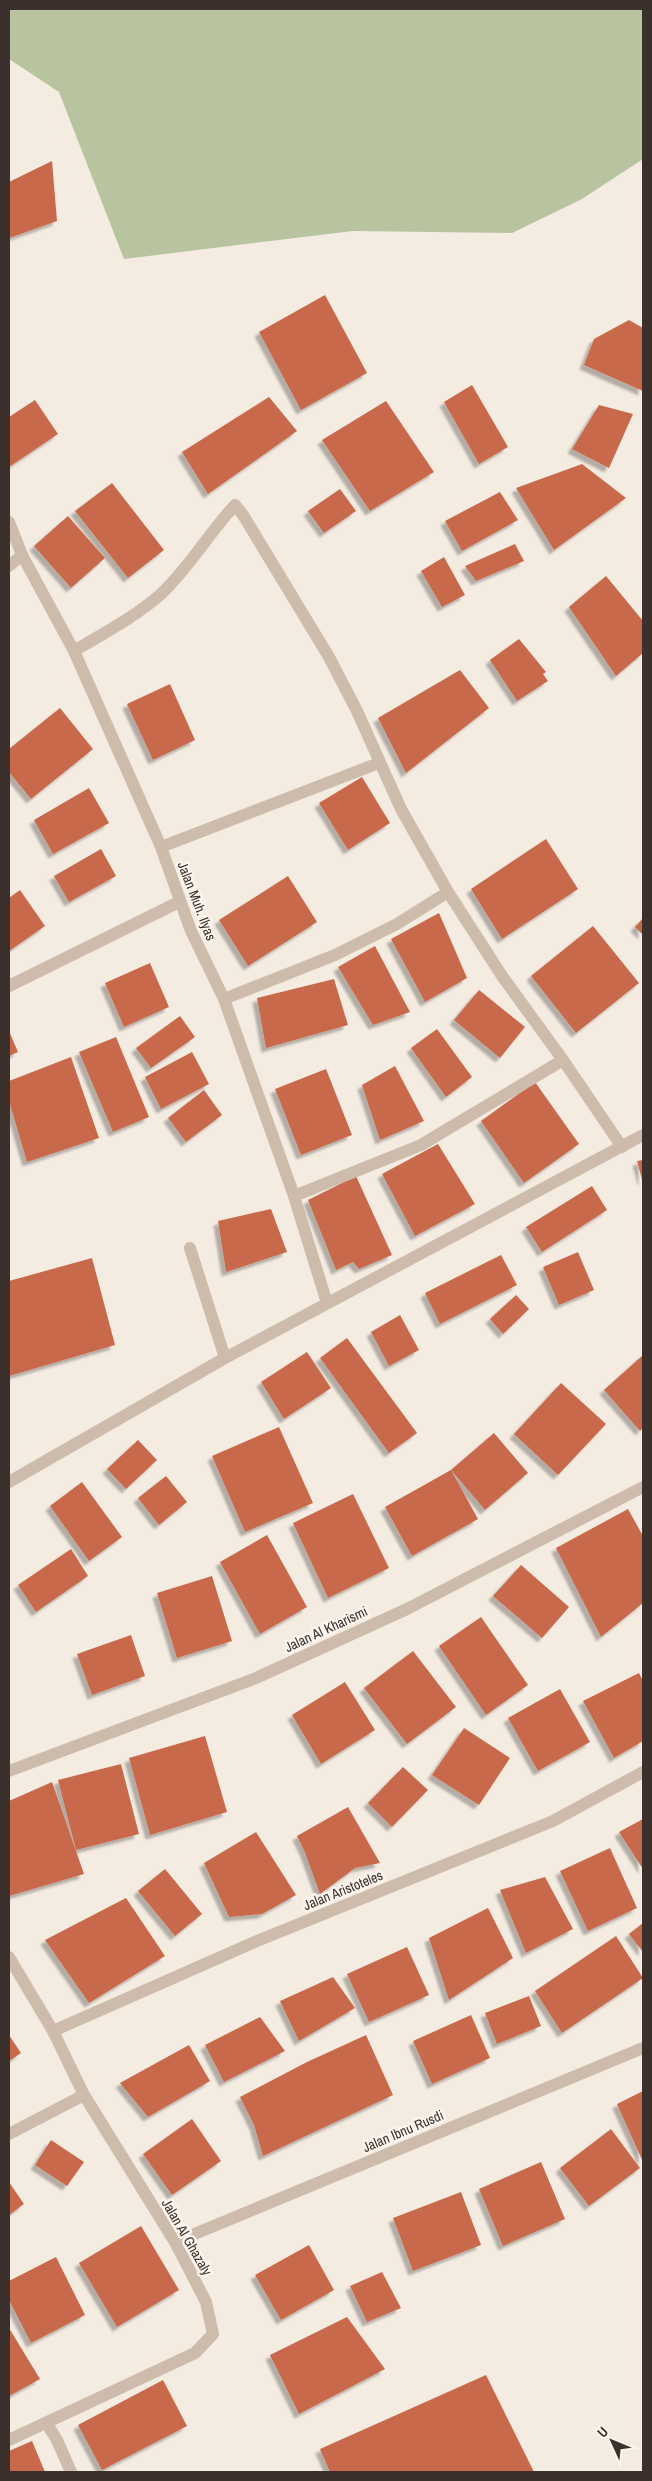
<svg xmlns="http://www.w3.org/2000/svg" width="652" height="2481" font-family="'Archivo Narrow',sans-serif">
<defs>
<filter id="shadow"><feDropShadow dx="-4.5" dy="4.5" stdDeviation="1" flood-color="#0004"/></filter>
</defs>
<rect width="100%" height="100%" fill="#f4ebe1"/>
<polygon fill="#b8c4a0" points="9,9 643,9 643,159 582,199 512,233 353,231 124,259 59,92 9,59"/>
<g fill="#c8694b" filter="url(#shadow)">
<polygon points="52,161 57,221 9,238 9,182"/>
<polygon points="325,295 367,373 301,410 259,332"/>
<polygon points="629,320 643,328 643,391 584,365 594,339"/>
<polygon points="472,385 508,447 479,464 444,402"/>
<polygon points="269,397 297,431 208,494 182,452"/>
<polygon points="35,400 58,434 9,467 9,417"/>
<polygon points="386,401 434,472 370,511 322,440"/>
<polygon points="599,405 633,414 609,468 572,449"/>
<polygon points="582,464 626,498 554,550 516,488"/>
<polygon points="112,483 164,550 128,578 75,511"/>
<polygon points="340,489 356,511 324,533 308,511"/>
<polygon points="500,492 518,520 462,551 445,521"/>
<polygon points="68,516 105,558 71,588 34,546"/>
<polygon points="515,544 524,561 476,581 465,566"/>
<polygon points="444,557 465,595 442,607 421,571"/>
<polygon points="606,576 643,621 643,653 616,676 569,607"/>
<polygon points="519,639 546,672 543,674 548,681 517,701 490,660"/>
<polygon points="460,670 489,708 406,773 378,718"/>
<polygon points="170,684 195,740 153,760 127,704"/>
<polygon points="60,708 93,749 31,799 9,772 9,749"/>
<polygon points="362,777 390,823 348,850 319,803"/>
<polygon points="89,788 109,823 53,854 34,820"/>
<polygon points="546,839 578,889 502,939 471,889"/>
<polygon points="101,849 116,876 69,902 54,876"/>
<polygon points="288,876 317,922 248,966 219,920"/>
<polygon points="20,890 45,926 9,951 9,898"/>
<polygon points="439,913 467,978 425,1002 391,939"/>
<polygon points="643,918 643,935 635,927"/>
<polygon points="593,926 639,983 576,1033 531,976"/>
<polygon points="375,946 410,1012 373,1025 338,967"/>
<polygon points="150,963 169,1007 124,1027 105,983"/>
<polygon points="334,979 348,1025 266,1048 257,998"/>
<polygon points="479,990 525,1027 500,1058 454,1020"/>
<polygon points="180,1016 195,1037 151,1068 136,1048"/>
<polygon points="437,1029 472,1077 446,1097 411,1048"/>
<polygon points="9,1031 18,1052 9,1056"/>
<polygon points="116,1037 149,1117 113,1132 79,1052"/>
<polygon points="192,1052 209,1084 161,1109 145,1077"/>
<polygon points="71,1057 99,1138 27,1162 9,1101 9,1081"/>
<polygon points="395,1066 424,1121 380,1140 362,1085"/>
<polygon points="326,1069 352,1135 301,1155 275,1089"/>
<polygon points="535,1082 579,1144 524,1183 481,1121"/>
<polygon points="204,1090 222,1115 186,1142 168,1118"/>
<polygon points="438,1144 475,1204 415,1236 382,1174"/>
<polygon points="643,1160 643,1183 637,1161"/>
<polygon points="356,1176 392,1255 359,1269 353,1262 336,1270 308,1200"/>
<polygon points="592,1186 607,1210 542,1252 526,1227"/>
<polygon points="271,1209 287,1252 226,1272 218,1221"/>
<polygon points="578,1252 594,1290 559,1305 543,1267"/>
<polygon points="501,1255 517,1285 440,1324 425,1293"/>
<polygon points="92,1258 115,1345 9,1376 9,1281"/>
<polygon points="516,1295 529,1309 503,1334 490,1319"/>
<polygon points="400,1315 419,1350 389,1366 371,1332"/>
<polygon points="347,1338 417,1433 389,1453 320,1358"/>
<polygon points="307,1352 331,1388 284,1419 261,1382"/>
<polygon points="643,1355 643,1428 640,1431 604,1390"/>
<polygon points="561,1383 606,1424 558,1475 514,1434"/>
<polygon points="279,1427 313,1503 245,1532 212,1456"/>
<polygon points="494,1433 528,1473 485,1510 451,1470"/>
<polygon points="138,1440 157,1460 126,1489 107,1469"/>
<polygon points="451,1470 478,1519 412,1556 385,1507"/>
<polygon points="166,1476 187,1502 159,1525 138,1498"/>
<polygon points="82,1482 122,1537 89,1561 50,1506"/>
<polygon points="353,1494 389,1568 328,1598 293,1523"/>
<polygon points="628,1509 643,1536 643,1603 601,1637 556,1548"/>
<polygon points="267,1535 307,1607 260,1634 220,1562"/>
<polygon points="71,1549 88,1576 36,1612 18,1585"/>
<polygon points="521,1565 569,1607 542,1638 493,1596"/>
<polygon points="212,1576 232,1641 177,1658 157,1593"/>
<polygon points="481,1617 528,1685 486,1715 439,1646"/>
<polygon points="131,1635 145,1676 92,1695 77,1654"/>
<polygon points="413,1651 456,1707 407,1744 364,1688"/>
<polygon points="639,1673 643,1681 643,1741 614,1758 583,1701"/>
<polygon points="345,1682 375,1730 321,1764 292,1715"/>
<polygon points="560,1689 590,1742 538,1771 508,1718"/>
<polygon points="464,1728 510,1758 479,1805 432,1775"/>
<polygon points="205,1736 227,1812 150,1835 129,1758"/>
<polygon points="121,1764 139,1834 76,1850 58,1780"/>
<polygon points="403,1767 428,1790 392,1827 368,1803"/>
<polygon points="52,1782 84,1874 9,1896 9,1801"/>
<polygon points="348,1807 380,1863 355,1868 320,1894 304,1850 297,1836"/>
<polygon points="643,1819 643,1869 619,1832"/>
<polygon points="256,1832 296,1895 262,1914 229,1917 204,1863"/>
<polygon points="610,1848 637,1908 588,1931 560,1871"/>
<polygon points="165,1869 202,1914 175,1936 138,1891"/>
<polygon points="545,1877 573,1929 526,1953 500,1890"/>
<polygon points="126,1898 165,1956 89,2003 45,1940"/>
<polygon points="488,1908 513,1958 449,2000 429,1938"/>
<polygon points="643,1923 643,1952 629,1934"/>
<polygon points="616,1936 643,1978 562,2033 535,1991"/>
<polygon points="407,1947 429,1995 369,2022 347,1974"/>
<polygon points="333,1977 355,2008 299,2041 280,2001"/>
<polygon points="529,1996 541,2026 497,2044 485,2013"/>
<polygon points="471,2015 490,2058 432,2084 413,2041"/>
<polygon points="260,2017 285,2051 224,2082 205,2045"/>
<polygon points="9,2035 21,2053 9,2061"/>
<polygon points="366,2035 393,2095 263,2156 254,2125 240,2097 307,2062"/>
<polygon points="189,2045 210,2081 148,2117 120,2083"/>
<polygon points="643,2091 643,2162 617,2104"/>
<polygon points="192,2119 221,2161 172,2195 143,2154"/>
<polygon points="611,2129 640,2168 589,2206 560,2168"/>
<polygon points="51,2140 84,2162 67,2186 35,2165"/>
<polygon points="541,2162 565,2219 503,2246 479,2189"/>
<polygon points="9,2182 24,2204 9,2215"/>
<polygon points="461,2192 481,2245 413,2271 393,2218"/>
<polygon points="141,2226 179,2290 117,2327 79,2263"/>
<polygon points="309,2245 334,2290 281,2320 255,2275"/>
<polygon points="56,2257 85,2315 31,2343 9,2300 9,2281"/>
<polygon points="382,2272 401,2308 367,2322 350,2286"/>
<polygon points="347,2317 385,2369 299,2414 270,2355"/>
<polygon points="9,2328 40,2379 9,2396"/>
<polygon points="486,2375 534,2472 330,2472 320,2449"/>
<polygon points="163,2380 187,2426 102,2470 78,2425"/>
<polygon points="32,2441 45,2472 9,2472 9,2451"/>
</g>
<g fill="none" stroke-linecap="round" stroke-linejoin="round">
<g stroke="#cdbbac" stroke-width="12">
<polyline points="9,522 22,555 74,651 161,847 191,931 224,999 294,1196 327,1303"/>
<polyline points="9,566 22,555"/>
<path d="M 74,651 C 104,633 135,617 161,594 C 189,568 209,533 235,505 L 243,515 L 329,657 L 357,711 L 401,809 L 448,892 L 502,976 L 563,1060 L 622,1147"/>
<polyline points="161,847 379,763"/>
<polyline points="9,986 179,902"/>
<polyline points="224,999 335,955 397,924 448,892"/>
<polyline points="294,1196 421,1145 563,1060"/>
<polyline points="190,1248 225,1358"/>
<polyline points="9,1482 225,1358 643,1135"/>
<polyline points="9,1771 256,1678 407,1609 643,1487"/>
<polyline points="9,1957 53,2031 84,2095 175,2242 206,2302 213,2334 195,2353 9,2440"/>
<polyline points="53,2031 257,1941 553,1821 643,1772"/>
<polyline points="9,2134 84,2095"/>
<polyline points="175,2242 643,2048"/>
<polyline points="47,2424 57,2440 71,2472"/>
</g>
</g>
<g text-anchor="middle" stroke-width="5" stroke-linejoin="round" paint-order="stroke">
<g font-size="14" fill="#3b302b" stroke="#fbf5ee">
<text transform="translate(197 901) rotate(69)" y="5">Jalan Muh. Ilyas</text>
<text transform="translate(326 1629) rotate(-25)" y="5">Jalan Al Kharismi</text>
<text transform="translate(343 1890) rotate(-22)" y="5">Jalan Aristoteles</text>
<text transform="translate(403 2131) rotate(-23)" y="5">Jalan Ibnu Rusdi</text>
<text transform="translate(187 2237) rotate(60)" y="5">Jalan Al Ghazaly</text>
</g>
</g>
<rect width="652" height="2481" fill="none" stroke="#3b302b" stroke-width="20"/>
<g transform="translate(612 2441) rotate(314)" stroke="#fbf5ee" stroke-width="4" paint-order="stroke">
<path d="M0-4L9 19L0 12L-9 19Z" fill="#3b302b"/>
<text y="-8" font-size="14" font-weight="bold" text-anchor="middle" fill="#3b302b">U</text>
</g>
</svg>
